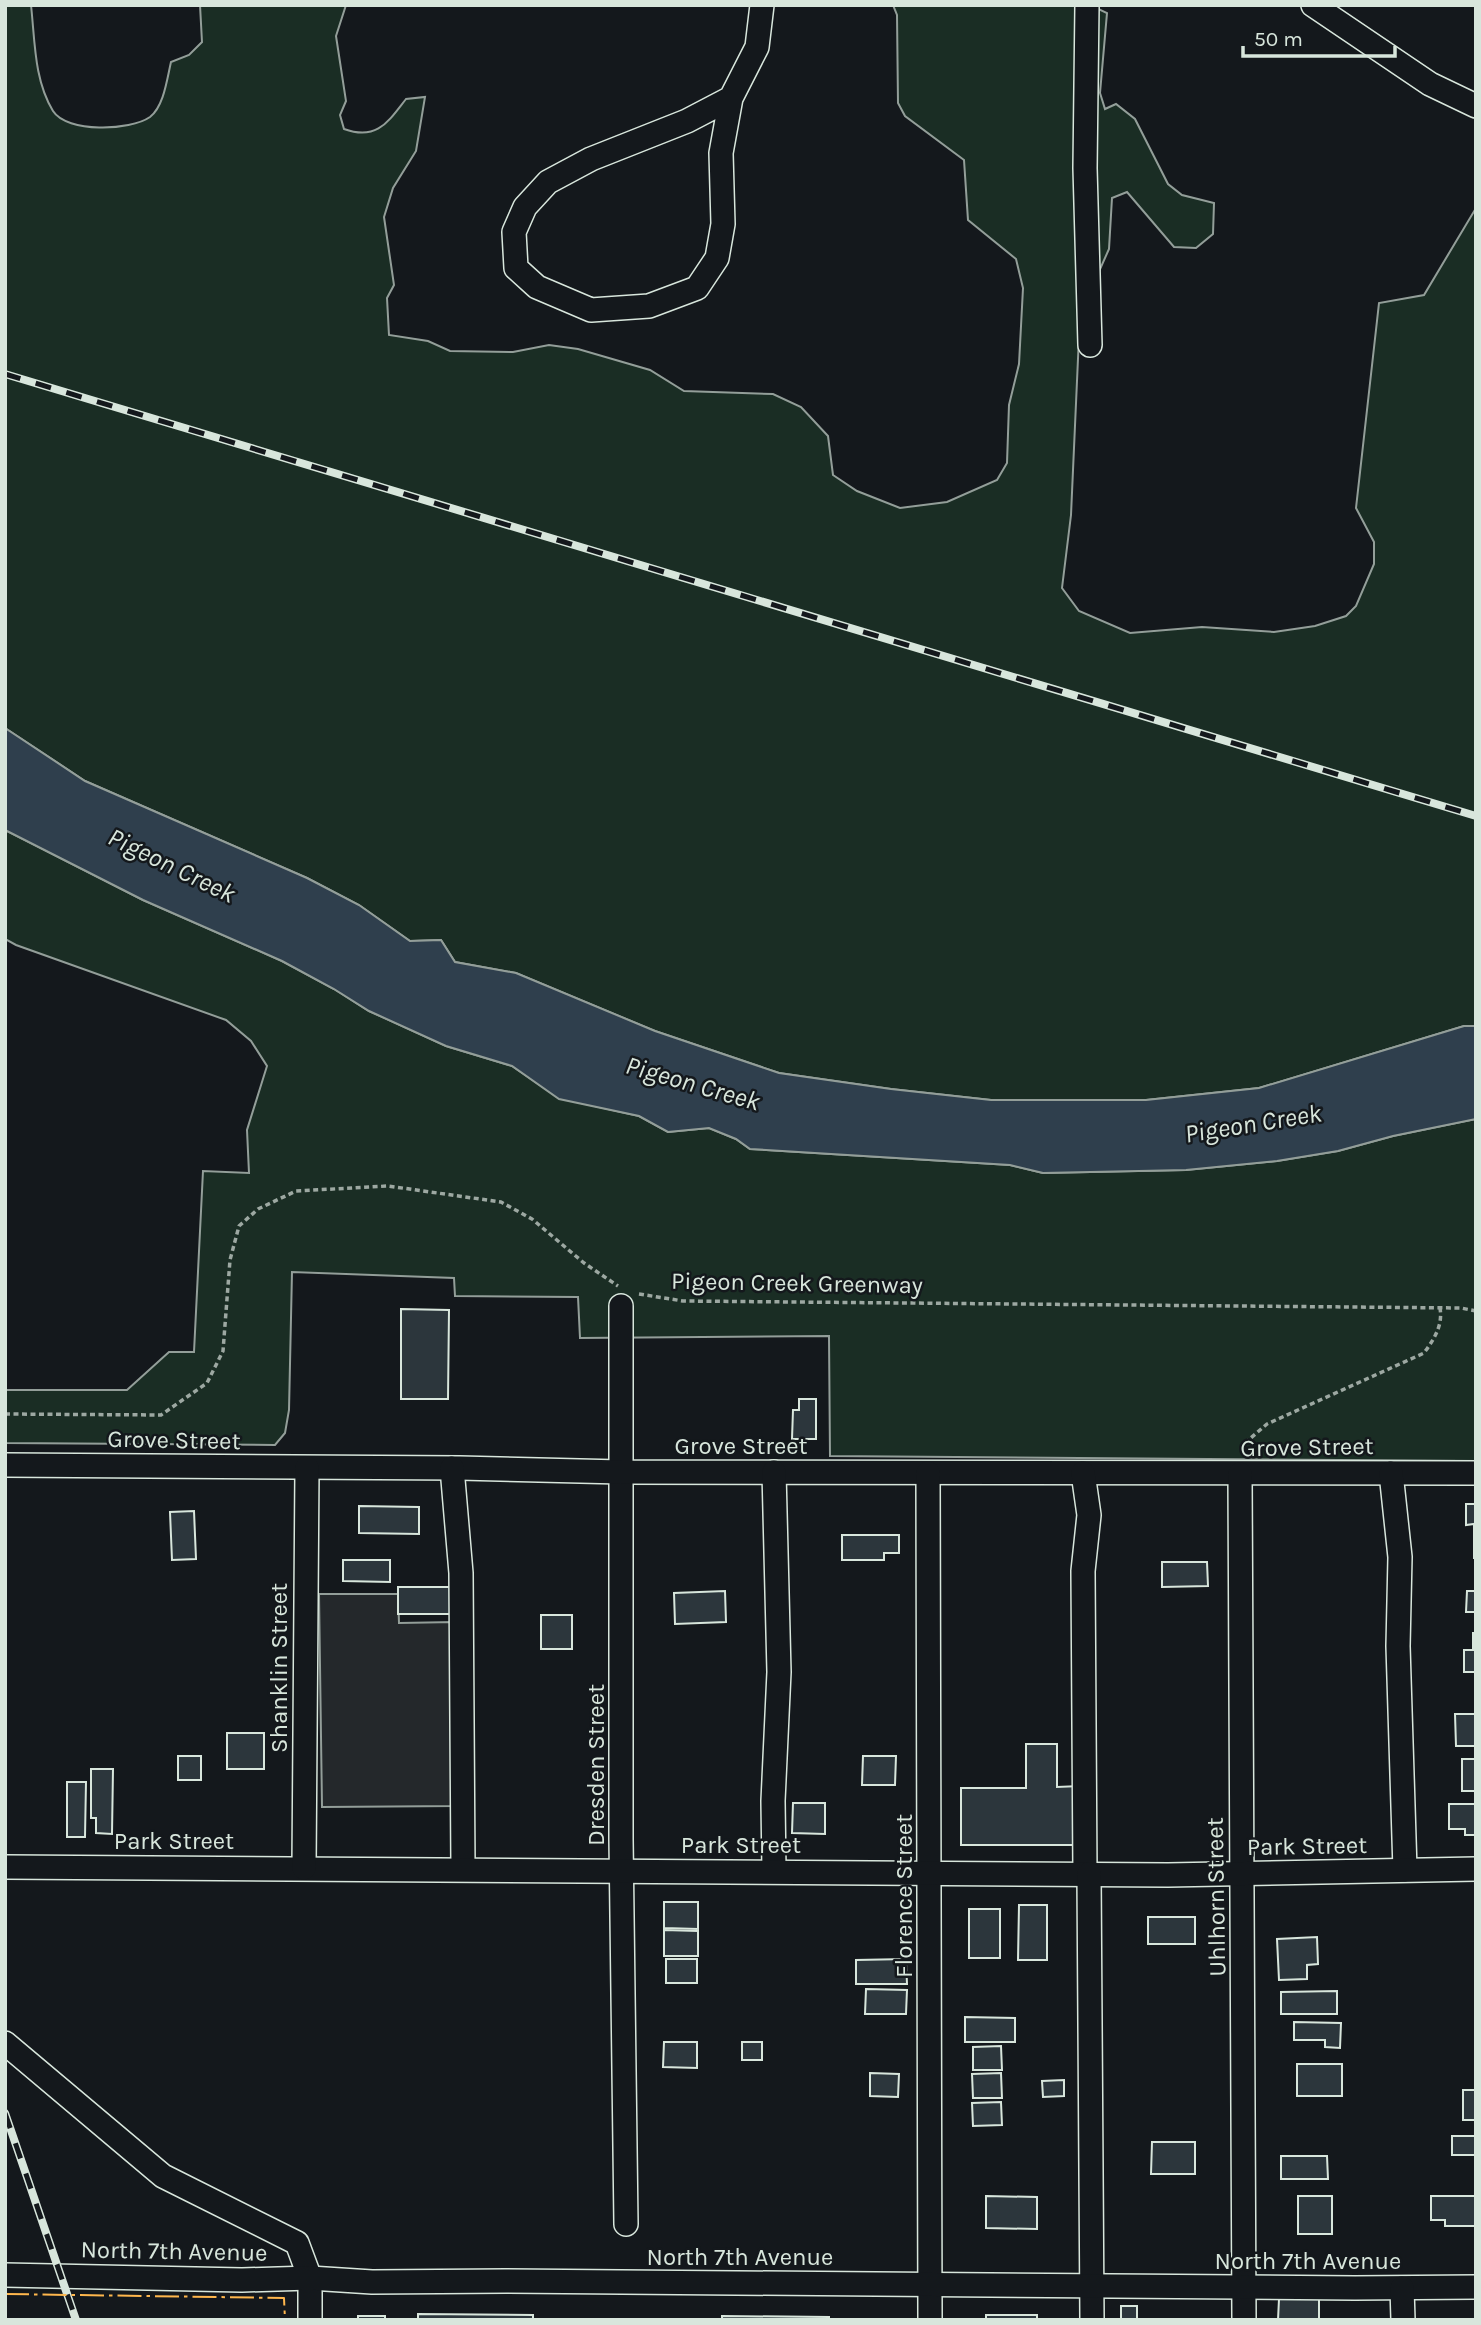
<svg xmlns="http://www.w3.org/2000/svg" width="1481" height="2325" font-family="Karla,sans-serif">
<rect width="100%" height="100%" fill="#14181c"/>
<g fill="#1a2d24" stroke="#939e99" stroke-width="2">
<path d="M 5,5 L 31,5 C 35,41 34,80 53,111 C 67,133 130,131 150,117 C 164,106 167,79 171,62 L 189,55 L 202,42 L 200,5 L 346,5 L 336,36 L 346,101 L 340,115 L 344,129 C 377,141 388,122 406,99 L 425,97 L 416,151 L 393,188 L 384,217 L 394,285 L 387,298 L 389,335 L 428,341 L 450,351 L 513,352 L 549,345 L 578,349 L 650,370 L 684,391 L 773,394 L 801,407 L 828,436 L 833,475 L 857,491 L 900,508 L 947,502 L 997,480 L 1007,463 L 1009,405 L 1019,364 L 1023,288 L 1016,259 L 968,220 L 964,160 L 905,116 L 898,103 L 897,15 L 893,5 L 1090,5 L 1107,13 L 1100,93 L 1105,109 L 1116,104 L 1135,119 L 1168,184 L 1182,195 L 1214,203 L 1213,234 L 1196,248 L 1174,247 L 1127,192 L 1112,198 L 1109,249 L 1080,314 L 1071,515 L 1062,588 L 1079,611 L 1130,633 L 1202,627 L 1274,632 L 1315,626 L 1346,616 L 1356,606 L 1374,564 L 1374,542 L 1356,508 L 1379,303 L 1424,295 L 1476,208 L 1476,1026 L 1464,1026 L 1259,1088 L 1146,1100 L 991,1100 L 891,1089 L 779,1073 L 655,1031 L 516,973 L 455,962 L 441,940 L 410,941 L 359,905 L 307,878 L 85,781 L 5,728 Z"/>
<polygon points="5,830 143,900 282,961 334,989 369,1011 446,1046 512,1066 559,1098 639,1116 668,1132 709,1128 736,1139 750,1149 1010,1165 1043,1173 1186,1170 1277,1161 1338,1151 1393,1136 1476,1119 1476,1461 830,1456 829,1336 580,1338 578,1297 455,1296 454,1278 292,1272 289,1410 285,1433 275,1445 5,1443 5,1390 127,1390 169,1352 194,1352 203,1171 249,1173 247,1130 267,1066 251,1041 226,1020 16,945 5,939"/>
</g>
<polygon fill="#24282b" stroke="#939e99" stroke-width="2" points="319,1594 398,1594 399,1623 455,1622 457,1806 322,1807"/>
<polygon fill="#2f3f4d" stroke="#939e99" stroke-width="2" points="5,728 85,781 307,878 359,905 410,941 441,940 455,962 516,973 655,1031 779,1073 891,1089 991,1100 1146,1100 1259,1088 1464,1026 1476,1026 1476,1119 1393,1136 1338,1151 1277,1161 1186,1170 1043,1173 1010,1165 750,1149 736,1139 709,1128 668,1132 639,1116 559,1099 512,1066 446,1046 369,1011 334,989 282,961 143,900 5,830"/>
<g fill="#2c363c" stroke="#d8e6dc" stroke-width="2">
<polygon points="401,1309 449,1310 448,1399 401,1399"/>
<polygon points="799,1399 816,1399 816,1439 792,1439 793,1410 799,1410"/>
<polygon points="1466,1504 1476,1504 1476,1558 1474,1558 1474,1524 1466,1525"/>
<polygon points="359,1506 419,1507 419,1534 359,1533"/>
<polygon points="194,1511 196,1559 172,1560 170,1512"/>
<polygon points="842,1535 899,1535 899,1553 884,1553 884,1560 842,1560"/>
<polygon points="343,1560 390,1560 390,1582 343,1581"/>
<polygon points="1162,1562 1207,1562 1208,1586 1162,1587"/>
<rect x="398" y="1587" width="56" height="27"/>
<polygon points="725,1591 726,1622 675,1624 674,1593"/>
<polygon points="1467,1591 1476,1591 1476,1612 1466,1612"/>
<rect x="541" y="1615" width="31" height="34"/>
<polygon points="1473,1633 1476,1633 1476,1672 1464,1672 1464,1650 1473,1650"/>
<polygon points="1455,1714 1476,1714 1476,1746 1456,1746"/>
<rect x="227" y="1733" width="37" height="36"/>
<polygon points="1026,1744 1057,1744 1057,1787 1080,1786 1080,1845 961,1845 961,1788 1026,1788"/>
<rect x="178" y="1756" width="23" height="24"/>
<polygon points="863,1756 896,1756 895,1785 862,1785"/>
<rect x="1462" y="1759" width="14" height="32"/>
<polygon points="91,1769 113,1769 112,1834 96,1833 96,1818 91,1818"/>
<polygon points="67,1782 86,1782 85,1837 67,1837"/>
<polygon points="793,1803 825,1803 825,1834 792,1833"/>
<polygon points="1449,1804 1476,1804 1476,1835 1465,1835 1465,1829 1449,1829"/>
<polygon points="664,1902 698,1902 698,1929 664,1928"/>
<polygon points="1019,1905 1047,1905 1047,1960 1018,1960"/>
<rect x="969" y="1909" width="31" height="49"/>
<rect x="1148" y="1917" width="47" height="27"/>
<polygon points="664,1930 698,1931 698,1956 664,1956"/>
<polygon points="1317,1937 1318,1964 1307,1965 1307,1979 1279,1980 1277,1939"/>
<rect x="666" y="1959" width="31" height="24"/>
<polygon points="906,1959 907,1984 856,1984 856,1960"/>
<polygon points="866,1989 907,1990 906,2014 865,2014"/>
<polygon points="1337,1991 1337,2014 1281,2014 1281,1992"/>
<polygon points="965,2017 1015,2018 1015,2042 965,2042"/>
<polygon points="1294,2022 1341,2023 1340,2048 1325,2047 1325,2040 1294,2040"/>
<polygon points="664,2042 697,2042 697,2068 663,2067"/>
<rect x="742" y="2042" width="20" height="18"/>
<polygon points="1001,2046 1002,2070 973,2070 973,2047"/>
<rect x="1297" y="2064" width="45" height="32"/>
<polygon points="870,2073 899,2074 898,2097 870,2096"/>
<polygon points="1001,2073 1002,2098 973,2098 972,2074"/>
<polygon points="1064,2080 1064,2096 1043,2097 1042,2081"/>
<rect x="1463" y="2090" width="13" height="30"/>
<polygon points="1001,2102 1002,2125 973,2126 972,2103"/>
<rect x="1452" y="2136" width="24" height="19"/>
<polygon points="1152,2142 1195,2142 1195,2174 1151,2174"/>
<polygon points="1281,2156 1327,2156 1328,2179 1281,2179"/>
<polygon points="986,2196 1037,2197 1037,2229 986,2228"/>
<rect x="1298" y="2196" width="34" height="38"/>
<polygon points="1431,2196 1476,2196 1476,2226 1445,2226 1445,2220 1431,2220"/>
<polygon points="1279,2299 1319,2299 1319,2320 1278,2320"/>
<rect x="1121" y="2306" width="16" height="14"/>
<polygon points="418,2314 533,2315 533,2320 418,2320"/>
<rect x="986" y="2315" width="51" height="5"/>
<rect x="358" y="2316" width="27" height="4"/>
<polygon points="722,2316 829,2317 829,2320 722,2320"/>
</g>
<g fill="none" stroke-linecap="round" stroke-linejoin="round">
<g stroke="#d8e6dc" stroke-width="26">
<g id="minor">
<polyline points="1087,5 1085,168 1090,345"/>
<polyline points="1313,5 1430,84 1476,106"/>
<polyline points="731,98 687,121 591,159 548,182 525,207 514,232 516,268 537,287 591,310 649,306 697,288 717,258 723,224 721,153 731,98 757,47 762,5"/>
<polyline points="621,1306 621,1839 626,2224"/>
<polyline points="5,1465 460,1468 621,1472 1476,1473"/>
<polyline points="452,1468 461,1573 463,1868"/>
<polyline points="774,1472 779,1672 773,1801 774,1871"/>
<polyline points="928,1473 930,2320"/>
<polyline points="1083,1473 1089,1515 1083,1571 1085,1874"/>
<polyline points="1391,1473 1400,1557 1398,1646 1405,1870"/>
<polyline points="1240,1474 1244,2320"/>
<polyline points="5,1867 1168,1875 1476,1869"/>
<polyline points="304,1868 307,1468"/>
<polyline points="1089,1874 1092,2320"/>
<polyline points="5,2043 163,2176 297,2243 310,2278 310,2320"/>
<polyline points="5,2275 242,2280 310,2278 372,2282 506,2281 1355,2288 1476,2287"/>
<polyline points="1402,2288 1403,2320"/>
</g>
</g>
<g stroke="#9da8a2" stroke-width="3.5" stroke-dasharray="5 3.5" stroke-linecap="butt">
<polyline points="639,1294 683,1301 1461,1308 1476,1311"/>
<polyline points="5,1414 161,1415 207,1383 223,1351 230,1260 239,1226 258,1209 296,1191 388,1186 501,1202 532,1219 584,1263 618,1286"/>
<path d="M 1244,1452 L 1246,1442 L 1267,1424 L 1424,1353 C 1434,1339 1443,1326 1440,1308"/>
</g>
<use href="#minor" stroke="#14181c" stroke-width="23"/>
<g stroke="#d8e6dc" stroke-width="8">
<g id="rail">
<polyline points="5,374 1476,816"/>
<polyline points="5,2113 76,2320"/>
</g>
</g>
<use href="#rail" stroke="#14181c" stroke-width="5" stroke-dasharray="16" stroke-linecap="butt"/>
<polyline stroke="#ffb74d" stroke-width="2" stroke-dasharray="24 5 3.5 5" stroke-linecap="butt" points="5,2294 284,2298 285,2320"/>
</g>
<g text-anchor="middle" stroke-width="5" stroke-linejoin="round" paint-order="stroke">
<g font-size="24" fill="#d8e6dc" stroke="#14181c">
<text transform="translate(797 1283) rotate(1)" y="8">Pigeon Creek Greenway</text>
<text transform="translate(174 1440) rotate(1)" y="8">Grove Street</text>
<text x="741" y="1454">Grove Street</text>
<text transform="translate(1307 1447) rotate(-1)" y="8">Grove Street</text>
<text transform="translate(279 1668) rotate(-90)" y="8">Shanklin Street</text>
<text transform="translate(596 1765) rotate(-90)" y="8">Dresden Street</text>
<text x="174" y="1849">Park Street</text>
<text x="741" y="1853">Park Street</text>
<text transform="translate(1307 1846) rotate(-1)" y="8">Park Street</text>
<text transform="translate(904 1896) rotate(-90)" y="8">Florence Street</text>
<text transform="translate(1216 1897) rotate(-91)" y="8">Uhlhorn Street</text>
<text transform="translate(174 2251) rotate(1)" y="8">North 7th Avenue</text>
<text x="740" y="2265">North 7th Avenue</text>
<text x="1308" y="2269">North 7th Avenue</text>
</g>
<g font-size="26" font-style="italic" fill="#d8e6dc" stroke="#14181c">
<text transform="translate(172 865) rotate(26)" y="9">Pigeon Creek</text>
<text transform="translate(693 1083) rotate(16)" y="9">Pigeon Creek</text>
<text transform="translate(1253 1123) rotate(-9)" y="9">Pigeon Creek</text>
</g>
</g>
<rect width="1481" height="2325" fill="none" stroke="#d8e6dc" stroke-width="14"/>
<path d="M1243 46v10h152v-10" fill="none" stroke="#d8e6dc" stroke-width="3.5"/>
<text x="1254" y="46" font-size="21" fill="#d8e6dc" stroke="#14181c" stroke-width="5" paint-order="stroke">50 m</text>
</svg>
